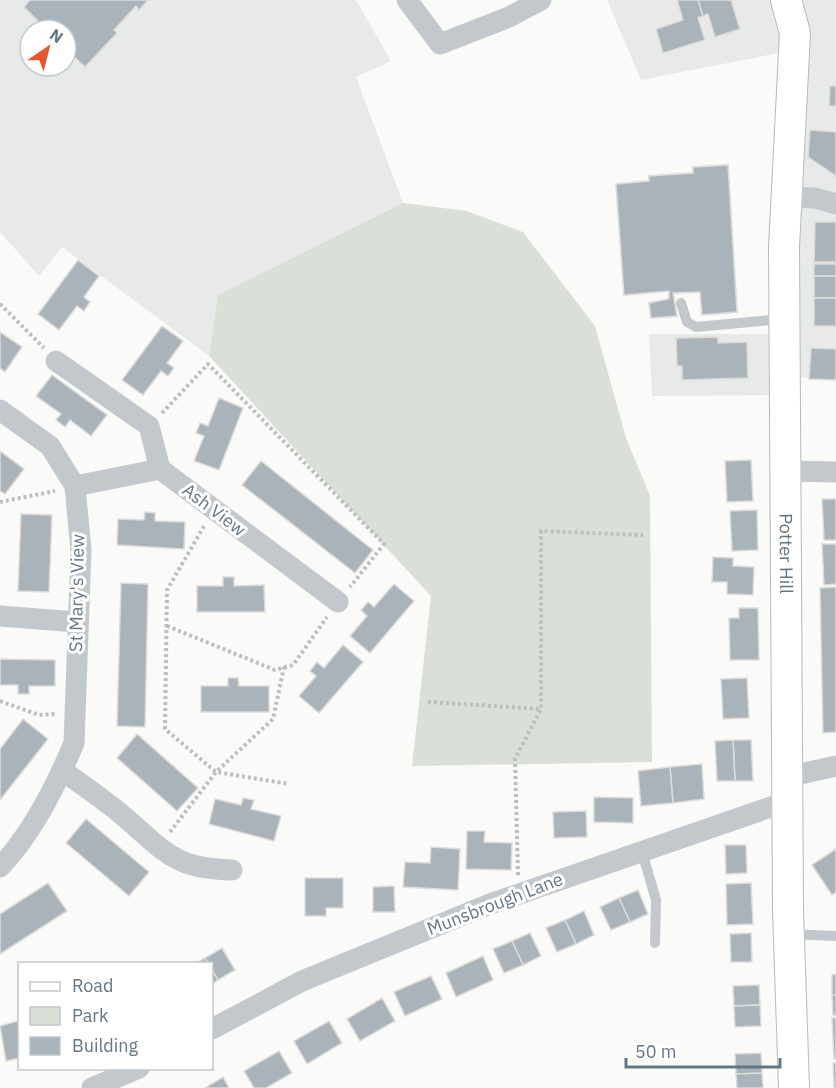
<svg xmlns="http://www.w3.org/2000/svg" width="836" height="1088" font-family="'IBM Plex Sans',sans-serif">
<rect width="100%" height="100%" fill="#fafaf8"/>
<g fill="#e8e9e9" fill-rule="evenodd">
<path d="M 0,0 L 356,0 L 391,61 L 356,77 L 403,203 L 218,295 L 209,356 L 62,247 L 39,276 L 0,232 ZM 30,30 L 66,30 L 66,66 L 30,66 Z"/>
<polygon points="607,0 836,0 836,380 785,376 785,395 652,396 649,334 784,334 794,50 641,80"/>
</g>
<polygon fill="#dadfd7" points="403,203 467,211 523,232 595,326 626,438 650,496 652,762 412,766 431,596 209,356 218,295"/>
<g fill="#aab3b9" stroke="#dcdcda" stroke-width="1.5" fill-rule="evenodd">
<polygon points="30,0 148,0 139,10 136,6 114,30 117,33 85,67 66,49 66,30 47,30 24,7"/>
<polygon points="677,0 698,0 703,16 698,18 705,40 663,53 656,29 683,20"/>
<polygon points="698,0 731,0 740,29 715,37 708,14 703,16"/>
<polygon points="830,86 836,86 836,106 829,106"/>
<polygon points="810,130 836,132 836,176 808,157"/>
<path d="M 728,165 L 737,312 L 702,315 L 700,292 L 673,293 L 677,316 L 651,318 L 649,303 L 669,299 L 669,291 L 624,295 L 616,184 L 649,181 L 649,176 L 693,173 L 693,167 ZM 697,202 L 700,256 L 658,259 L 654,204 Z"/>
<polygon points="728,165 737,312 702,315 700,292 673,293 677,316 651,318 649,303 669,299 669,291 624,295 616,184 649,181 649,176 693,173 693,167"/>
<polygon points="815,222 836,222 836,262 814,262"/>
<polygon points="78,260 99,276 84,297 90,302 84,311 77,306 59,330 38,314"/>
<rect x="814" y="264" width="22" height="12"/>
<rect x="814" y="276" width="22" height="22"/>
<rect x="814" y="298" width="22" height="28"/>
<polygon points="162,326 183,341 167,363 174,368 168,376 161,371 143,395 122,380"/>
<polygon points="0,332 22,347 5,372 0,368"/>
<polygon points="718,337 718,343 747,342 748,378 682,380 682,366 677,366 676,338"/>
<polygon points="811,348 836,349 836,380 809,379"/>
<polygon points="52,375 107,415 91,436 70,420 65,427 56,420 61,414 36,396"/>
<polygon points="219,398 243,408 219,470 194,461 204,436 196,433 200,423 208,426"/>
<polygon points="0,451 24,469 5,494 0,491"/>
<polygon points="751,460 753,501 727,502 725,461"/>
<polygon points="261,461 373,550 355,573 242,485"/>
<polygon points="822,499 836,499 836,540 824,540"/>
<polygon points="757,510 758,550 732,551 730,511"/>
<polygon points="145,512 155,513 155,521 185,522 184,549 117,545 118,519 144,520"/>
<polygon points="21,514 52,515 49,592 18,591"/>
<polygon points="822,544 836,544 836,584 824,585"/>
<polygon points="713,557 733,558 733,566 754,567 753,595 727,594 727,582 712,582"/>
<polygon points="223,577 234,577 234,586 264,585 265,612 197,612 197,586 223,586"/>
<polygon points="121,583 148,584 145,727 117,726"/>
<polygon points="394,584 414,601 370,653 350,636 367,616 361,610 368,602 374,607"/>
<polygon points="836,587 836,732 823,733 820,588"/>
<polygon points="739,608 758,608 759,660 730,660 729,618 739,618"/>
<polygon points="343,645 363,662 319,713 299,696 316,676 310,671 317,662 324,668"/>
<polygon points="0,659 55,660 55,686 29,686 29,694 18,694 18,685 0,685"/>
<polygon points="228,678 238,678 239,686 269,686 269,712 201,712 201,686 228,686"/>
<polygon points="747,678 749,718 723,719 721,679"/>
<polygon points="23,719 48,739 0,800 0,749"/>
<polygon points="137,734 198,788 177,811 117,758"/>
<polygon points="733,740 751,740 753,781 735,781"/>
<polygon points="733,740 735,781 717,781 715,741"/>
<polygon points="702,764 704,799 673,803 670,767"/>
<polygon points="670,767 673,803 641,806 638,771"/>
<polygon points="594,797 633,798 633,823 594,822"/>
<polygon points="243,798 254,800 251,809 281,816 274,841 209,824 215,799 241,805"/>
<polygon points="586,811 587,837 554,838 553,812"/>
<polygon points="86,819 149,872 129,896 66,843"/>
<polygon points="467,831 485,831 484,842 512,843 511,870 466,869"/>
<polygon points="725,845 746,845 747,873 726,874"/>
<polygon points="431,847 460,849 458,890 403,887 405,862 430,863"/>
<polygon points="836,849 836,892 832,895 812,865"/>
<polygon points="305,878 343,878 343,908 326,908 326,916 305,916"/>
<polygon points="48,883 67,911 0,954 0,914"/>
<polygon points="751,883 753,924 727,925 726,884"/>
<polygon points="394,886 395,912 373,912 373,887"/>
<polygon points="638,890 648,914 630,922 619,898"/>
<polygon points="619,898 630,922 611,930 600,907"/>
<polygon points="584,911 594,935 576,944 565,920"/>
<polygon points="565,920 576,944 557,952 546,928"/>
<polygon points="530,933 541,956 523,965 512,941"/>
<polygon points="751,933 752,962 731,962 730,934"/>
<polygon points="512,941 523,965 504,973 493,949"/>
<polygon points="222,948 235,970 218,980 212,970 212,964 208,964 205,958"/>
<polygon points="483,956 493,980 456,997 446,973"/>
<polygon points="205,958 208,964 195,964"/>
<polygon points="212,970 218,980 212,984"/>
<polygon points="836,974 836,995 832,995 832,975"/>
<polygon points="431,976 442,999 405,1016 394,992"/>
<polygon points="759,985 760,1005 734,1006 733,986"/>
<polygon points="832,995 836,995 836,1015 833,1015"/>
<polygon points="382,998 395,1021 360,1041 347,1019"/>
<polygon points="760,1005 761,1026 735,1027 734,1006"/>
<polygon points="832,1018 836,1018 836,1059 834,1059"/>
<polygon points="18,1021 20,1058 6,1061 0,1026"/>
<polygon points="329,1021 342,1043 307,1064 294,1041"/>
<polygon points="279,1051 292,1073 266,1088 254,1088 244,1071"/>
<polygon points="761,1053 762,1073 736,1074 735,1054"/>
<polygon points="833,1063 836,1063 836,1088 834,1088"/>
<polygon points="762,1073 763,1088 737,1088 736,1074"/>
<polygon points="223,1077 229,1088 205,1088"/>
</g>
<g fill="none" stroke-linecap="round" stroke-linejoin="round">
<g stroke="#b3babf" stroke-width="32">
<g id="secondary">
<path id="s1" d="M 786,0 L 795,33 L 784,247 L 788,910 L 794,1088"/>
</g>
</g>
<g stroke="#bbbfc2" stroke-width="4" stroke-dasharray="3 3" stroke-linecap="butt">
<polyline points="0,304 44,348"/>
<polyline points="162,413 208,364 384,544 350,587"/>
<polyline points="0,502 55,491"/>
<polyline points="204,526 167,590 165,729 216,772 289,784"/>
<polyline points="167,626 275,670 293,665 327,617"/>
<polyline points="0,701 39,715 56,714"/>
<polyline points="428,702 541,709"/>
<polyline points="170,832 216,772 273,719 284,667"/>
<polyline points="518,875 515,759 541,709 541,531 643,535"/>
</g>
<g stroke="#c3c8cc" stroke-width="10">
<polyline points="681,303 687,322 696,327 782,319"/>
<polyline points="642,852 656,900 655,943"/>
<polyline points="791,934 836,936"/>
</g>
<g stroke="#c3c8cc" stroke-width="21">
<polyline points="407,0 440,44 509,17 541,0"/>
<polyline points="788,197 815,198 836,204"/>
<polyline points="56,361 149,426 160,469"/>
<path d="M 0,410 L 50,446 L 75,486 L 81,551 L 74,743 C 56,786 32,834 0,867"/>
<polyline points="786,471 836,472"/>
<polyline points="75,486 160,469 338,602"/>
<polyline points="0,616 77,622"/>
<path d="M 62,770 C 82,785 103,799 121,814 C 164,850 172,869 232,870"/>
<polyline points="787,777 836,766"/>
<polyline points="212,1029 302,981 490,904 788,801"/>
<polyline points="92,1088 139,1068"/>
</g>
<use href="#secondary" stroke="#fff" stroke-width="30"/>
</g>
<g text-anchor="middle" stroke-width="6" stroke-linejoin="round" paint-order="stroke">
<g font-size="18" fill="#657683" stroke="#fff">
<text transform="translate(214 510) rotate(37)" y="6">Ash View</text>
<text dy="6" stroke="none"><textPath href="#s1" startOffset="555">Potter Hill</textPath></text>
<text transform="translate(77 593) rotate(-89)" y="6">St Mary's View</text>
<text transform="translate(495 904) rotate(-21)" y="6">Munsbrough Lane</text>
</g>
</g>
<rect x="18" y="962" width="195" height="108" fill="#ffffff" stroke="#c1c8cd" stroke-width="1.5"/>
<rect x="30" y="982" width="30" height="9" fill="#ffffff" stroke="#c1c8cd" stroke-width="1.5"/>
<text x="72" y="992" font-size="18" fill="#657683">Road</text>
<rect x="30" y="1007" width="30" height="18" fill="#dadfd7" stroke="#c1c8cd" stroke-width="1.5"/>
<text x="72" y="1022" font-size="18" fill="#657683">Park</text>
<rect x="30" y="1037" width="30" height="18" fill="#aab3b9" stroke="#c1c8cd" stroke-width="1.5"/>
<text x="72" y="1052" font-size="18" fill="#657683">Building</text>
<g transform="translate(48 48) rotate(35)"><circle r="28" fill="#ffffff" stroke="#c1c8cd" stroke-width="1.5"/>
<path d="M0-4.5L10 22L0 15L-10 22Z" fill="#e4572e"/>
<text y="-9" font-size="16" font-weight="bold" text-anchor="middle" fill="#657683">N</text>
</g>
<path d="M626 1058v9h154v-9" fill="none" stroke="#657683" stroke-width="3"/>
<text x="635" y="1058" font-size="18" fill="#657683" stroke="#ffffff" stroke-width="4.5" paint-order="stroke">50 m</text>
</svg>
